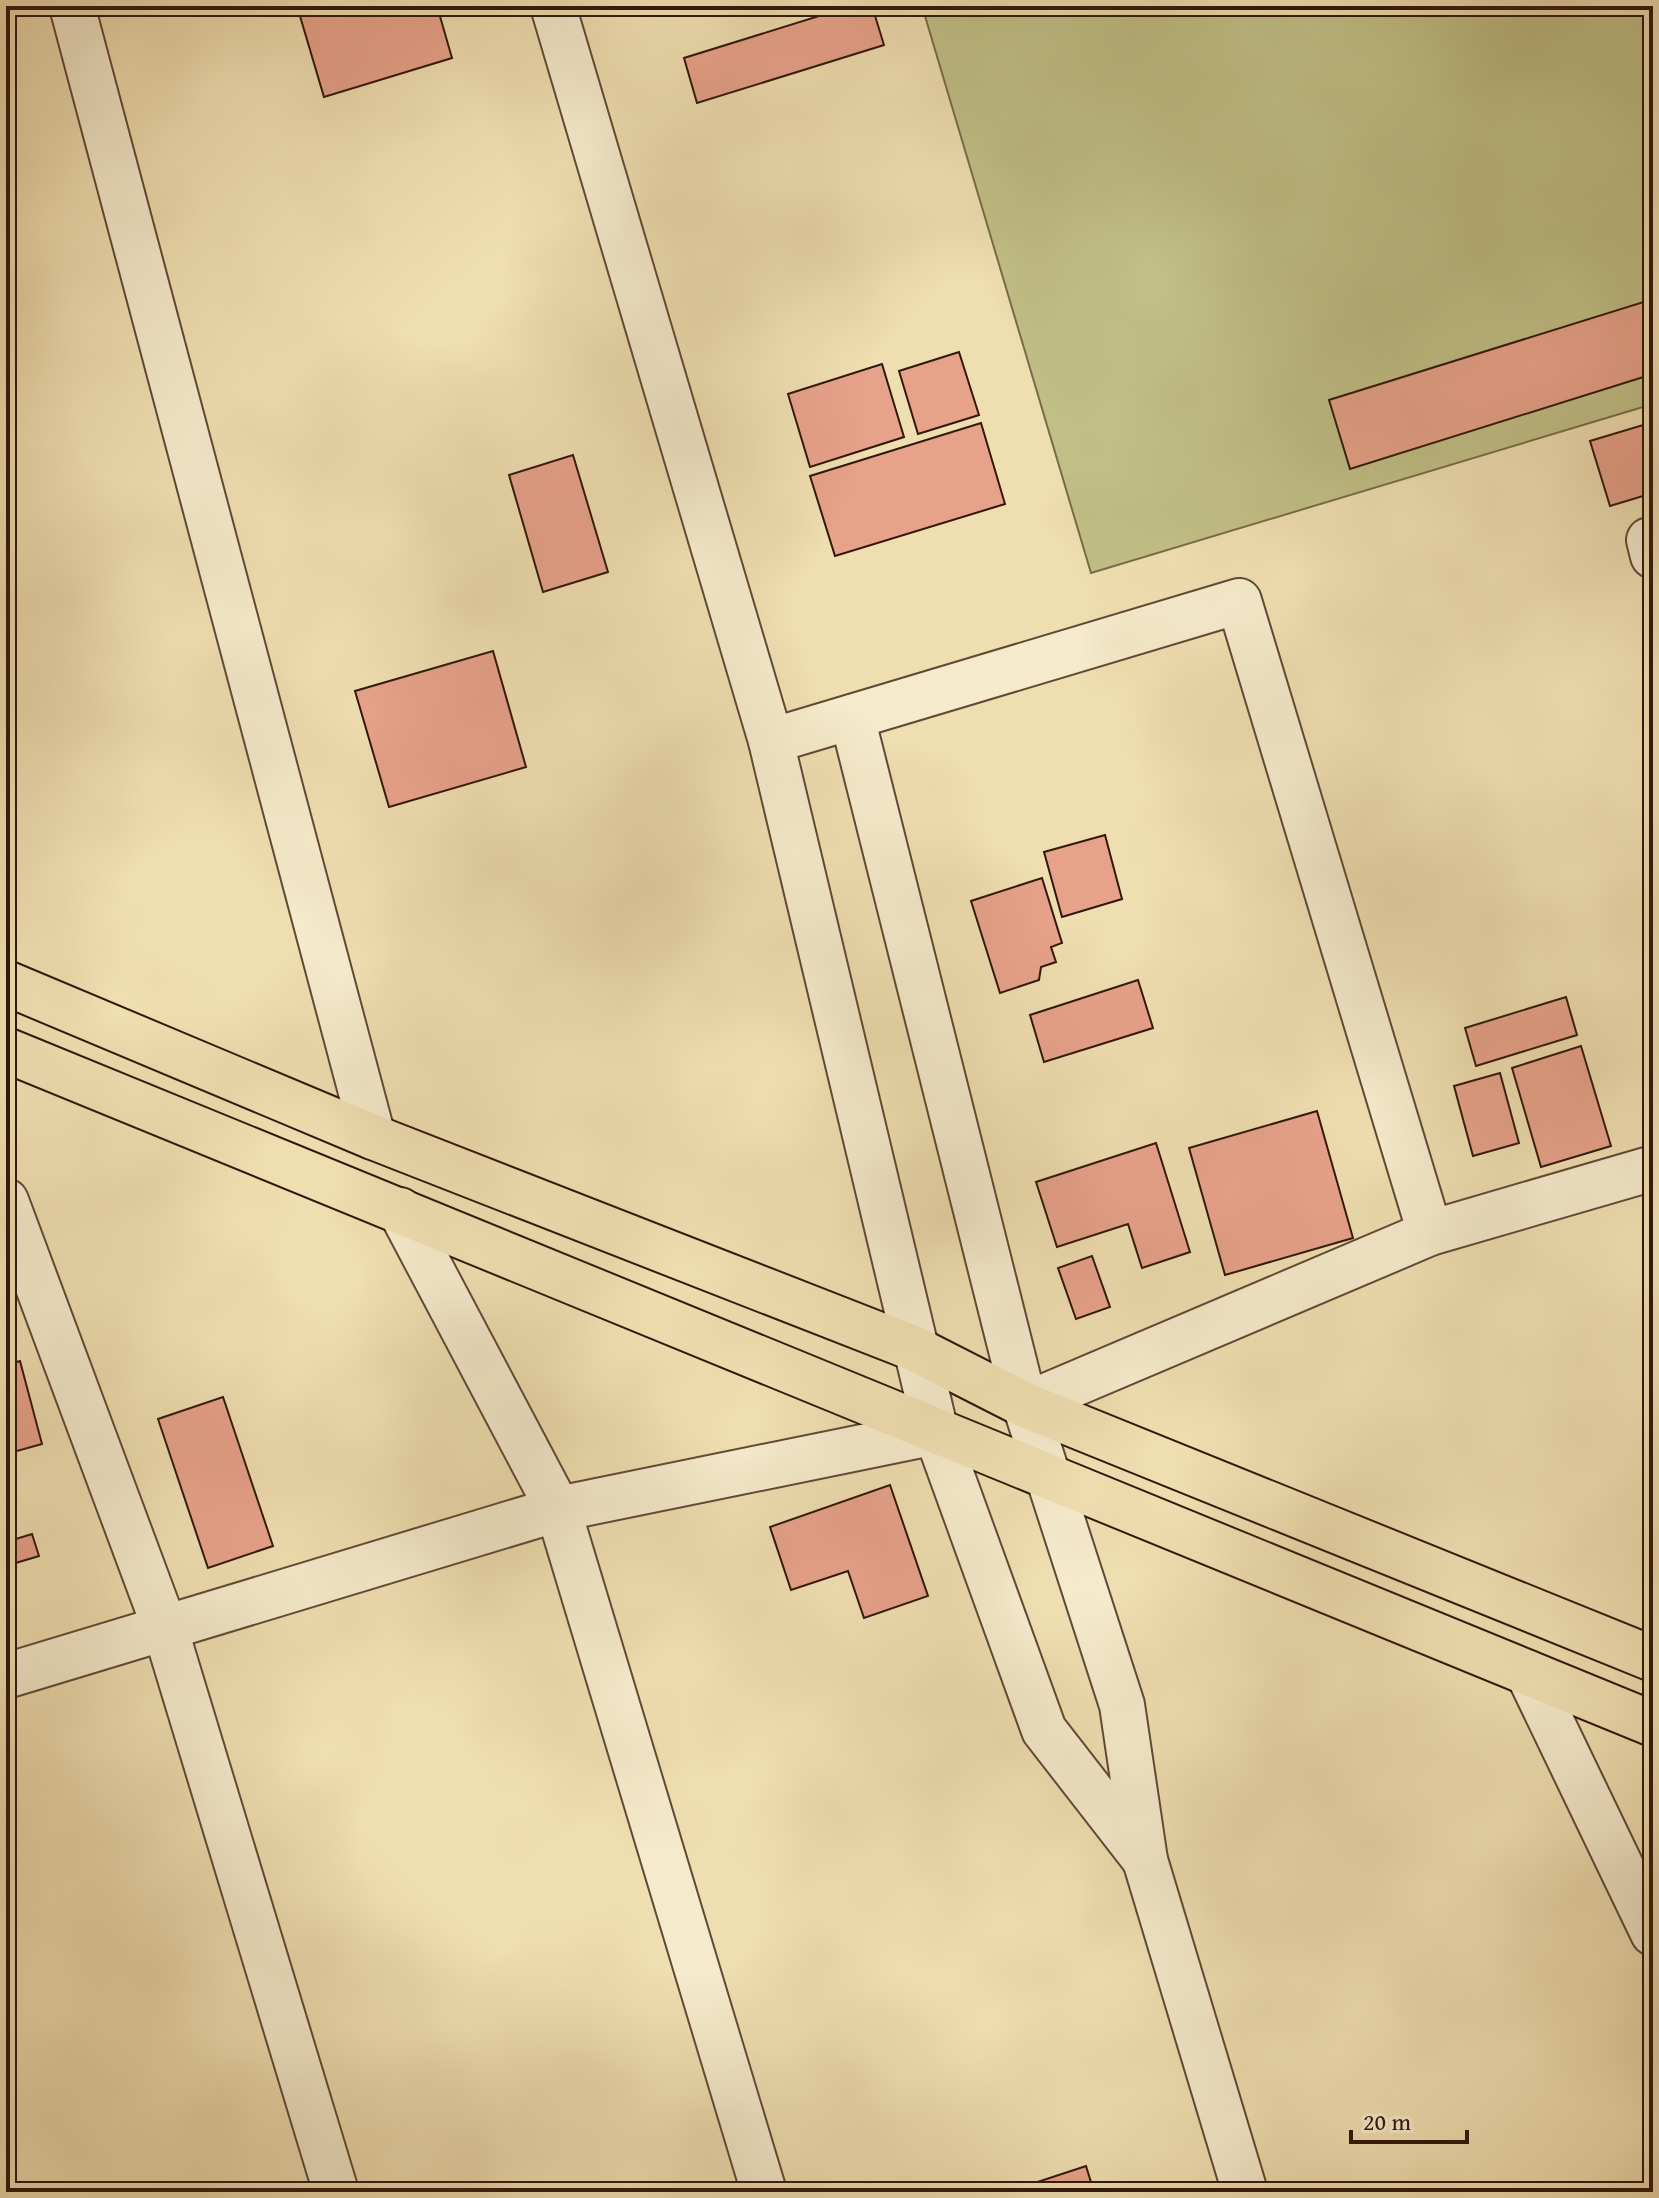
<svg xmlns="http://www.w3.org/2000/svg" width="1659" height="2198" font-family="'Gentium Book Plus',serif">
<rect width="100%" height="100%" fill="#efdeb0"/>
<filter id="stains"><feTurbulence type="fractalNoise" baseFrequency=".0025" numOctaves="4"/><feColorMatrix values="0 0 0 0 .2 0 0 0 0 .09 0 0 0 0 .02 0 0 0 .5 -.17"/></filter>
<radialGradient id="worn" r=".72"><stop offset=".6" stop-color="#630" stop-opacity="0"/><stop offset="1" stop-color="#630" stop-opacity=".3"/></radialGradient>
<polygon fill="#c0bf86" stroke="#786b4a" stroke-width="2" points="922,6 1653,6 1653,404 1091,573"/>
<g fill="#e7a28a" stroke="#31170d" stroke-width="2">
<polygon points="297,6 437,6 452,58 324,97"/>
<polygon points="851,6 872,6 884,45 697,103 684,58"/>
<polygon points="1653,299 1653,374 1350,469 1329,400"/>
<polygon points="959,352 979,415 918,434 899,371"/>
<polygon points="882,364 904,437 810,467 788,394"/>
<polygon points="1653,422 1653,493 1610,506 1590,441"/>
<polygon points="981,423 1005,504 835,556 810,476"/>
<polygon points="573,455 608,572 543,592 509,475"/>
<polygon points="493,651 526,767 389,807 355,691"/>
<polygon points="1105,835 1122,899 1062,917 1044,852"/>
<polygon points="1042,878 1062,943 1051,947 1056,962 1041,967 1039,980 1000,993 971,901"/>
<polygon points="1138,980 1153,1028 1044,1062 1030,1015"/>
<polygon points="1566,997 1577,1035 1476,1066 1465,1028"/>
<polygon points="1581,1046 1611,1146 1541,1167 1512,1068"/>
<polygon points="1500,1073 1519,1143 1473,1156 1454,1086"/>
<polygon points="1317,1111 1353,1238 1225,1275 1189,1148"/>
<polygon points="1156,1143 1190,1252 1142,1268 1128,1224 1057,1247 1036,1182"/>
<polygon points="1092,1256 1110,1307 1076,1319 1058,1268"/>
<polygon points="20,1361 42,1444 6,1454 6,1365"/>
<polygon points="223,1397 273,1546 208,1568 158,1419"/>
<polygon points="890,1485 928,1596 864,1618 848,1571 791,1590 770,1527"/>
<polygon points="32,1534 39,1556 9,1565 15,1587 6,1590 6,1542"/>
<polygon points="1086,2166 1094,2192 1017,2192 1016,2189"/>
</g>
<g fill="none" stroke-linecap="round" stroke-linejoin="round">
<g stroke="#604936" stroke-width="48">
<g id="minor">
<polyline points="72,6 373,1137"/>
<polyline points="553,6 771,741 936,1432 1044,1730 1145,1860"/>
<polyline points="1649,540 1653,556"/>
<polyline points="852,717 1025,1405 1122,1705 1145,1860 1245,2192"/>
<polyline points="771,741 1239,601 1430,1233"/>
<polyline points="6,1201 165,1628 336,2192"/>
<polyline points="400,1210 558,1509 764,2192"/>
<polyline points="1025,1405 1430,1233 1653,1168"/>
<polyline points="1528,1673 1653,1933"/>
<polyline points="6,1676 558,1509 936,1432"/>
</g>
</g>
<g stroke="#31170d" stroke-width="48">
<g id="major">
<polyline points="6,983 373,1137 913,1348 1025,1405 1653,1659"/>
<polyline points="6,1050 1653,1724"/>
</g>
</g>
<use href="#minor" stroke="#f5eacc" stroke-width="44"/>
<use href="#major" stroke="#efdeb0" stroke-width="44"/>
</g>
<rect width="1659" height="2198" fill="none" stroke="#efdeb0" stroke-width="32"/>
<rect x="8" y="8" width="1643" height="2182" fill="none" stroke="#31170d" stroke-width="4"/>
<rect x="16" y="16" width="1627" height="2166" fill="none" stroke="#31170d" stroke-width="2"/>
<path d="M1351 2130v12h116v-12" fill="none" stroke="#31170d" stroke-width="4"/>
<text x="1363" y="2130" font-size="24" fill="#31170d" stroke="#f5eacc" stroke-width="6" paint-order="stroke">20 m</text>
<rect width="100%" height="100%" filter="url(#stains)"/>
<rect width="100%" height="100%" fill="url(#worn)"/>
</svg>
